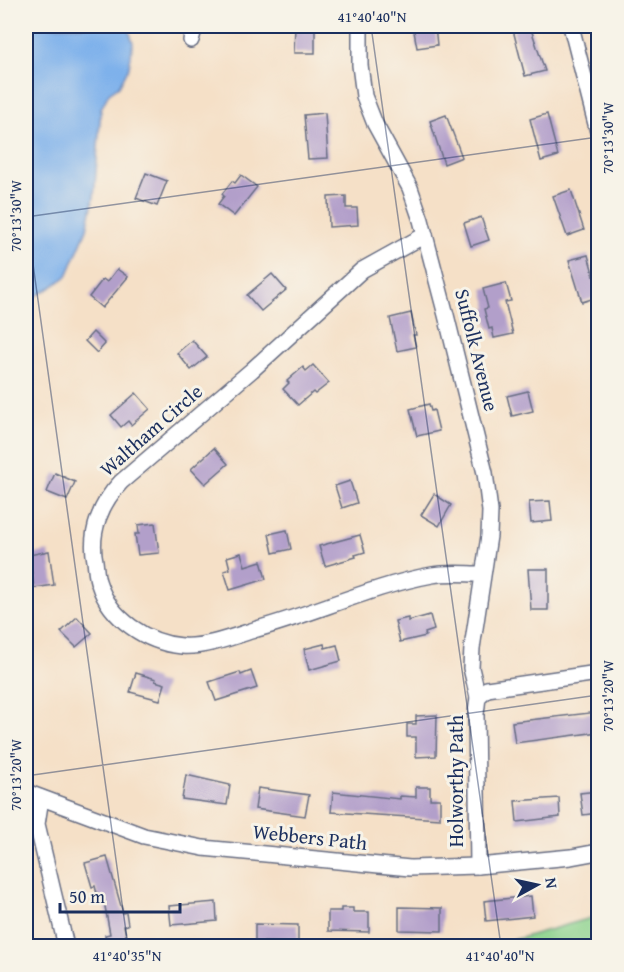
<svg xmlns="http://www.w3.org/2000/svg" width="624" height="972" font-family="'Gentium Book Plus',serif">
<rect width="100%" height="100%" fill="#f7f3e8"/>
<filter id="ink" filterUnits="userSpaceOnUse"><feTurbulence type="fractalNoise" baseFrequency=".0167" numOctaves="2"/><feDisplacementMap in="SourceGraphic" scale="12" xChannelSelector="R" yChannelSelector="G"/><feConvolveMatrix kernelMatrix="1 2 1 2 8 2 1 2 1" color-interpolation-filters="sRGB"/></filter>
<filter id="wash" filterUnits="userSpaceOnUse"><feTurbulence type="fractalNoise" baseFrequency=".008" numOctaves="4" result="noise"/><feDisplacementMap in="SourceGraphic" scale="24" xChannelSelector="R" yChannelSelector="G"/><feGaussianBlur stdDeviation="1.35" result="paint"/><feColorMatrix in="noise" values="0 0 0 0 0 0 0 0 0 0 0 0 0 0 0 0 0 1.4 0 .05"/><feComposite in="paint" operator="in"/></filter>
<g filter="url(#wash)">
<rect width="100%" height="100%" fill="#f5e0c7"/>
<polygon fill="#8bd28c" stroke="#538075" stroke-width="1.5" points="598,916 598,946 492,946"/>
<polygon fill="#7eb1eb" stroke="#4c70a4" stroke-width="1.5" points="26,26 128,26 133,43 129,67 119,86 109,93 101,109 94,197 87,229 67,276 50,288 34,297 26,299"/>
<g id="blocks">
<g fill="#b29fca">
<polygon points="295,26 315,26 315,53 294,53"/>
<polygon points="413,26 435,26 437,45 417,48"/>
<polygon points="530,26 545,71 525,76 513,30"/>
<polygon points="325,113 328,158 308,159 304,115"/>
<polygon points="547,114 558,156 541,161 530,119"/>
<polygon points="446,115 462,157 444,164 430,121"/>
<polygon points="146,173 167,181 157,206 136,198"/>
<polygon points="241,175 257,187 234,216 218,204 224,196 222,194 232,181 235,183"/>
<polygon points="571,190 584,230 567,236 553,196"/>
<polygon points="346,196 346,208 357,208 358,225 329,227 328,197"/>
<polygon points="481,217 489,240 471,246 464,223"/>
<polygon points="588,255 598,291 598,297 582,302 569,260"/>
<polygon points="117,269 128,277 102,308 89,297 103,279 107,282"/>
<polygon points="272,274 286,290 261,311 247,295"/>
<polygon points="506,283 511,301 505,302 513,334 494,338 492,328 489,329 484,309 488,308 483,289"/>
<polygon points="411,313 416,335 413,335 416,347 397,351 390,318"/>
<polygon points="93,332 105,344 97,353 85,341"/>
<polygon points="192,340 207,357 191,370 177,353"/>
<polygon points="313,365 329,383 315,394 313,392 298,405 283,389 289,383 287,381 303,367 306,371"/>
<polygon points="528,391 533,411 512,416 507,396"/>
<polygon points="136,393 150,409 131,425 128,421 121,427 111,415"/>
<polygon points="429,404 431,411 434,410 439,431 417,436 410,409"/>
<polygon points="214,448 228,464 205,484 191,469"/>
<polygon points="55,473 75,482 67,500 47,492"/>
<polygon points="350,481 357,503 342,508 335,486"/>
<polygon points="434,494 451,505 439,526 421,515"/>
<polygon points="550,501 552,521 531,523 529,502"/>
<polygon points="155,523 159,553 138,555 135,534 139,534 138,525"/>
<polygon points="287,530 291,549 273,553 269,534"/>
<polygon points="360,535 365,552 355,555 356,557 325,566 319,546"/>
<polygon points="49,551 54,585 34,588 29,555"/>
<polygon points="241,553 245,566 261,561 266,579 230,590 224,571 230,569 227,557"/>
<polygon points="528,569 548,569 548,610 531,610"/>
<polygon points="430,615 434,630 425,633 426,636 400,642 395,621 408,618 408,621"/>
<polygon points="77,617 92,633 76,647 61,632"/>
<polygon points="324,644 325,648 337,645 341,661 309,670 304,649"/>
<polygon points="251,671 257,688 216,701 209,682 240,672 241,675"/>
<polygon points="136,673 156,679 155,681 165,684 160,700 130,692"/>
<polygon points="598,712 598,732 515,743 512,722"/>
<polygon points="437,715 436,756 416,757 416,737 407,737 407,724 416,724 416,716"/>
<polygon points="186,775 230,785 227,805 182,799"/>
<polygon points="416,787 430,787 430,799 440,799 440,819 331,812 333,792 400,799 400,796 416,797"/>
<polygon points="258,788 309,795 305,816 255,809"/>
<polygon points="598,791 598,813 583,815 580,793"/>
<polygon points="559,798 560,817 517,822 515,801"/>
<polygon points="107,857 123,913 126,912 128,925 124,926 128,946 107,946 105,935 110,934 104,901 99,902 95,886 92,887 85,863"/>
<polygon points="531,896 533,916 486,921 484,901"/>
<polygon points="216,902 217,921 171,925 169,906"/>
<polygon points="399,907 442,908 442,931 399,930"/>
<polygon points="341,908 353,908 353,912 369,912 369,932 328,931 328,911 341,911"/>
<polygon points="255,924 298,925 298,943 255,942"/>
</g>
</g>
</g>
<g filter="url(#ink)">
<use href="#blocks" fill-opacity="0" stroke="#676d83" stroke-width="1.5"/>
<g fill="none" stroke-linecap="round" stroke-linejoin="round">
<g stroke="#676d83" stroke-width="18">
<g id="minor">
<polyline points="360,26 360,65 364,96 375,124 410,188 421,220 446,315 485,473 490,511 489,536 472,648 471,668 478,697 476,714 478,866"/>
<polyline points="571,26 598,132"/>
<polyline points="191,40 195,26"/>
<path d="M 425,235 L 362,270 L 252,370 L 121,482 C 101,503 89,532 95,561 C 96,568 96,577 99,584 C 110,619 147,643 182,646 C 204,648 235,636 257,629 C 316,613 372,586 432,575 C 448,572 466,574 482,574"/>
<polyline points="478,697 487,689 598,673"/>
<polyline points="26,792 144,836 203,848 410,868 478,866 571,857 598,852"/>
<polyline points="41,798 37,824 66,946"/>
</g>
</g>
<use href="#minor" stroke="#fff" stroke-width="15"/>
</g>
</g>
<path fill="none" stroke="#1b2f5e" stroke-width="1.5" stroke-opacity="0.45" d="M 371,26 L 501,946M 26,214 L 128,946M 26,217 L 598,137M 26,776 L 598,695"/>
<g text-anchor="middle" stroke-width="6" stroke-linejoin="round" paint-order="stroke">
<g font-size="20" fill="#1b2f5e" stroke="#f7f3e8">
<text transform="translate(477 350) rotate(76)" y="7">Suffolk Avenue</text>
<text transform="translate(151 430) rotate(-41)" y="7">Waltham Circle</text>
<text transform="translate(456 781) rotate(-90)" y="7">Holworthy Path</text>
<text transform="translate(310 837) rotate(6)" y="7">Webbers Path</text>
</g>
</g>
<rect width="624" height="972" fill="none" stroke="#f7f3e8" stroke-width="66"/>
<g transform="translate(537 885) rotate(82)" stroke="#f7f3e8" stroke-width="4.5" paint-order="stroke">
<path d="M0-4.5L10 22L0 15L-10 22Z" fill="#1b2f5e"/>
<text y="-9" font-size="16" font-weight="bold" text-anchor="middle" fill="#1b2f5e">N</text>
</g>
<path d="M60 903v9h120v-9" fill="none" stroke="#1b2f5e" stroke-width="3"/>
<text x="69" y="903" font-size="18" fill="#1b2f5e" stroke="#f7f3e8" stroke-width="4.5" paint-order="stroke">50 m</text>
<rect x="33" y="33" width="558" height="906" fill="none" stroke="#1b2f5e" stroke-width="2"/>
<g font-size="15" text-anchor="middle" fill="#1b2f5e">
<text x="372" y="22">41°40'40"N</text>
<text transform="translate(608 138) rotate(-90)" y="5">70°13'30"W</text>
<text transform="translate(16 216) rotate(-90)" y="5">70°13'30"W</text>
<text transform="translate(608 696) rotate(-90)" y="5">70°13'20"W</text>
<text transform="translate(16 775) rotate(-90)" y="5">70°13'20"W</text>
<text x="127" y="961">41°40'35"N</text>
<text x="500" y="961">41°40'40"N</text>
</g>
</svg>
